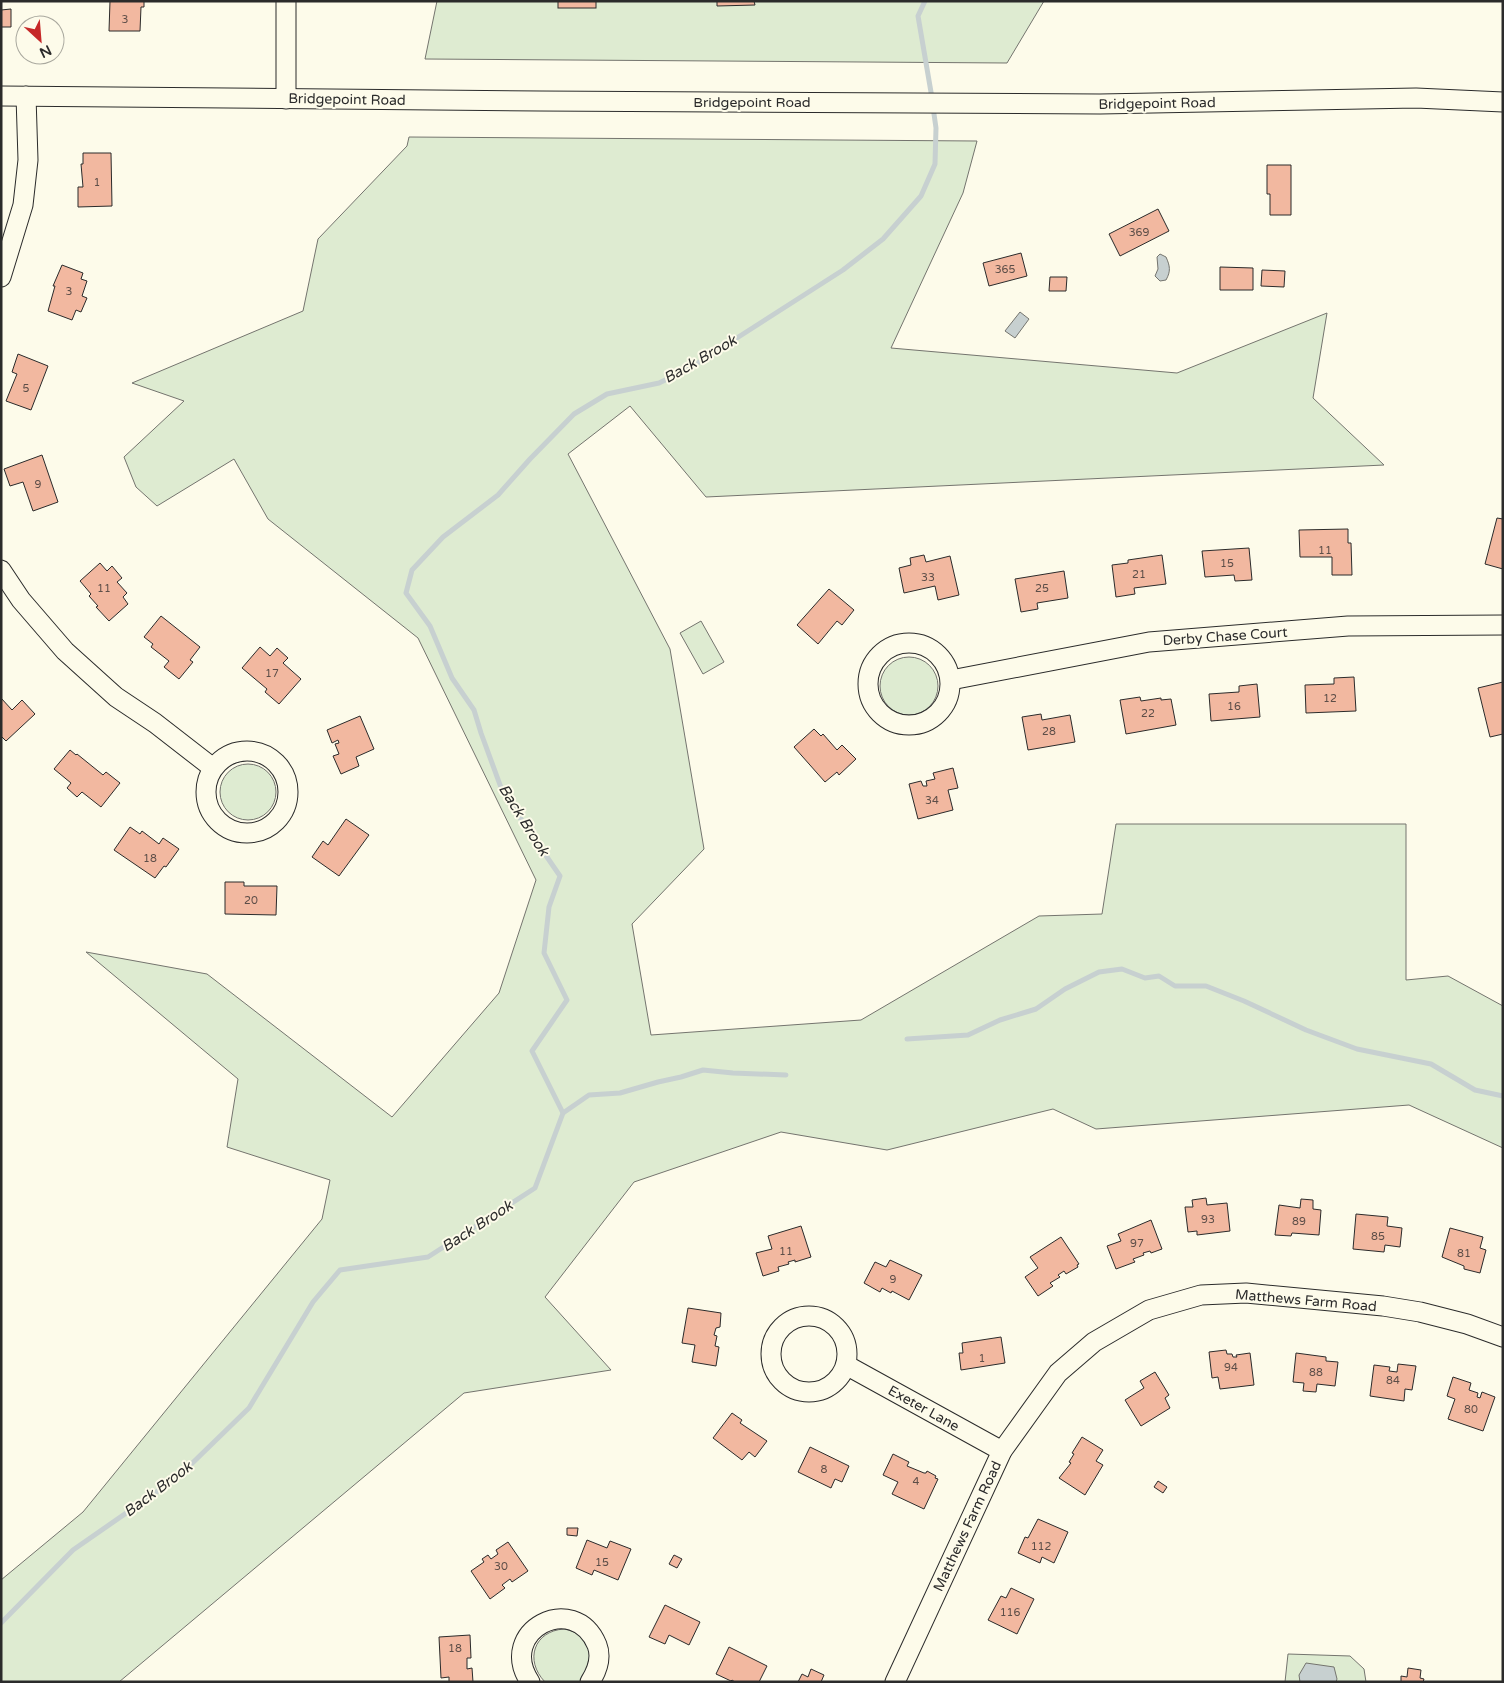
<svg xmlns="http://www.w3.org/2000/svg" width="1504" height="1683" font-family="'Varela Round',sans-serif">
<rect width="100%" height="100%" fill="#fdfbea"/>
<g fill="#deebd1" stroke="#74746e">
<polygon points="437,1 1044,1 1007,63 425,59"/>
<polygon points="409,137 977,141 963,193 891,348 1177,373 1327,313 1313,398 1384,465 706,497 630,406 568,454 670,649 704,849 632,924 651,1035 861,1020 1039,916 1102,914 1116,824 1406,824 1406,980 1448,976 1503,1006 1503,1148 1409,1105 1096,1129 1053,1109 887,1150 781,1132 634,1182 545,1297 611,1370 464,1393 119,1682 1,1682 1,1580 83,1512 322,1219 330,1180 227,1147 238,1079 86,952 207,974 392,1117 499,993 536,880 418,638 268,519 234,459 157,506 136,487 124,457 184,401 132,383 303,311 318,239 407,146"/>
<polygon points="701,621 724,662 703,674 680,633"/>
<circle cx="909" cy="686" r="29"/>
<circle cx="248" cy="792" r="28"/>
<path d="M 564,1629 C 583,1633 585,1640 591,1656 L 583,1679 L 579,1682 L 545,1682 C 524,1660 534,1631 564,1629 Z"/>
<polygon points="1288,1654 1350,1656 1364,1669 1366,1682 1285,1682"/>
</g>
<g fill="#c7d0d0" stroke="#74746e">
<path d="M 1160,254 L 1166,257 C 1170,266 1171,271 1166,280 L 1160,281 L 1155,276 L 1158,269 L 1157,257 Z"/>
<polygon points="1020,312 1029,319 1015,338 1005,331"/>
<polygon points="1306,1663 1334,1667 1337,1679 1336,1682 1300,1682 1299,1675"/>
</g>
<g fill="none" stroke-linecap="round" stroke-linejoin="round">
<g stroke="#c7d0d0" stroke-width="5">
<polyline points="925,1 918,16 932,98"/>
<polyline points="907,1039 968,1035 1000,1020 1036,1009 1065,989 1099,972 1122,969 1145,978 1159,976 1175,986 1206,986 1244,1001 1306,1030 1357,1049 1431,1064 1475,1090 1503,1096"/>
<polyline points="563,1113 589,1095 620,1093 658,1082 681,1077 703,1070 733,1073 786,1075"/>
<polyline points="1,1623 73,1550 178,1477 249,1408 313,1302 340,1270 428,1257 535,1188 563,1113 532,1051 567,1000 544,953 549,907 560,876 503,793 481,733 474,710 452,678 430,626 406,593 412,570 443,537 498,495 530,459 574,414 607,394 659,383 690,368 843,270 883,239 921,196 935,164 936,128 933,107"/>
</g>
</g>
<g fill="#f2b8a0" stroke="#2b2b2b">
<polygon points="110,1 144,1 144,7 141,7 140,31 109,31"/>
<rect x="558" y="1" width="38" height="7"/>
<polygon points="717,1 754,1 755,5 717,6"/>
<polygon points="11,9 11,27 1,27 1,10"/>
<polygon points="83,153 111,153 112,206 78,207 78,187 83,187 81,164 83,164"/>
<polygon points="1267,165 1291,165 1291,215 1270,215 1270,194 1267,194"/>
<polygon points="1158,209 1169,231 1120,256 1109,234"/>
<polygon points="1021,253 1027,276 989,286 983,263"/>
<polygon points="62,265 83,273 81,279 87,281 82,296 87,298 81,312 76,310 72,320 48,311 55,286 53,286"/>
<polygon points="1220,267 1253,268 1253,290 1220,290"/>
<polygon points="1262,270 1285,271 1284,287 1261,286"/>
<polygon points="1050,277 1067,277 1066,291 1049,291"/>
<polygon points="18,354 48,366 31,410 6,401 17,374 12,372"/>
<polygon points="42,455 58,502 33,511 23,482 10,486 4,469"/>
<polygon points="1497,518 1503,519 1503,569 1485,564"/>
<polygon points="1348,529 1348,543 1351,543 1352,575 1332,575 1332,557 1300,557 1299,530"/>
<polygon points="1249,548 1252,580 1235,581 1234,575 1205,577 1202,551"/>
<polygon points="924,555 926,562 950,556 959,595 938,600 935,586 904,593 899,568 911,565 910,558"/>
<polygon points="1162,555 1166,584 1134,588 1135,594 1116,597 1112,565 1128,563 1128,560"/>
<polygon points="100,563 107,571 112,566 122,578 117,582 127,593 123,597 128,604 109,621 96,607 98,606 89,596 91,594 80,581"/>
<polygon points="1064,571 1068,598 1037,603 1038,609 1021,612 1015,579"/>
<polygon points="829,589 854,610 842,625 837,621 818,644 797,625"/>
<polygon points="161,616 200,647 190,660 193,662 179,679 164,667 169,661 151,647 153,644 144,637"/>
<polygon points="260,647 270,656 277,648 288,658 283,663 301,679 279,704 265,692 267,689 242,668"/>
<polygon points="1354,677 1356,711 1306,713 1305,685 1334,684 1334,678"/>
<polygon points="1503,682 1503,734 1490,737 1478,688"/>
<polygon points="1257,684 1260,717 1211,721 1209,694 1239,692 1239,686"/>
<polygon points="1140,697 1141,701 1161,698 1161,700 1171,699 1176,725 1126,734 1120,700"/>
<polygon points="1,698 12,710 22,700 35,714 6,741 1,736"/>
<polygon points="1041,714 1042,720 1070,715 1075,742 1028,750 1022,717"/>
<polygon points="360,716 374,749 356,757 359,766 341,774 333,756 339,754 335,744 339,743 338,740 332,743 327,730"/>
<polygon points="814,729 821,736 823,734 837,750 842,745 856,759 839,775 837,772 825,782 794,747"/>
<polygon points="70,750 76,755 77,754 103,775 106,772 120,783 101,807 82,792 77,797 67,788 71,783 54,769"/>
<polygon points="953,768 958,788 948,790 953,810 918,819 909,784 921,781 923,786 927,786 926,781 935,779 933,773"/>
<polygon points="346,819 369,835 339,876 312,857 323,841 328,845"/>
<polygon points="130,827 140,834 142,831 159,844 163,838 179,849 166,867 164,866 155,878 114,850"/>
<polygon points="225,882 244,882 244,886 277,886 276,915 225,914"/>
<polygon points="1206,1198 1207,1205 1227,1203 1230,1231 1197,1235 1197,1231 1188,1232 1185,1207 1193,1207 1192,1200"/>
<polygon points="1301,1199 1313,1200 1313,1209 1321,1210 1319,1235 1292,1233 1291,1236 1275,1235 1279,1205 1300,1208"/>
<polygon points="1356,1214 1388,1217 1387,1226 1402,1228 1400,1247 1385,1245 1384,1252 1353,1249"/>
<polygon points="1151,1220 1162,1249 1151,1253 1150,1251 1143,1253 1144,1255 1133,1259 1135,1262 1116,1269 1107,1246 1121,1241 1118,1234"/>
<polygon points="801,1226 811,1257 795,1262 795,1260 788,1262 789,1264 778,1267 779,1271 763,1276 756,1253 772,1249 768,1236"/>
<polygon points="1450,1228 1483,1237 1480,1248 1486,1250 1480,1273 1464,1269 1464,1266 1442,1257"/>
<polygon points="1061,1237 1079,1264 1077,1265 1078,1267 1066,1274 1064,1271 1058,1275 1060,1277 1050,1283 1053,1286 1038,1296 1025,1277 1038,1268 1030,1257"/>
<polygon points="890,1260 922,1275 909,1300 892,1291 891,1293 882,1288 880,1292 864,1283 875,1262 886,1267"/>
<polygon points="688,1308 721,1313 720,1327 716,1328 714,1335 717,1336 715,1346 719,1347 716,1366 692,1362 695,1345 682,1343"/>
<polygon points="1001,1337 1005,1363 961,1370 959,1353 963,1353 962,1343"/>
<polygon points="1226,1350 1227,1354 1232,1354 1233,1357 1237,1357 1236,1355 1250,1353 1254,1385 1220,1389 1218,1377 1212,1378 1209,1352"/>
<polygon points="1296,1353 1326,1357 1326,1361 1338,1362 1335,1386 1317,1384 1316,1392 1303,1391 1304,1383 1293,1382"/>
<polygon points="1398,1364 1416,1366 1412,1390 1405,1389 1404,1401 1370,1396 1374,1365 1390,1367 1389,1371 1397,1372"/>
<polygon points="1155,1372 1169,1395 1165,1398 1170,1408 1141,1426 1125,1400 1144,1388 1140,1381"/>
<polygon points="1453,1377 1471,1383 1469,1390 1478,1393 1477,1397 1480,1398 1482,1392 1495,1397 1483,1431 1448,1419 1455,1399 1447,1396"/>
<polygon points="732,1413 742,1420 740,1423 767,1441 755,1457 749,1452 742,1460 713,1438"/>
<polygon points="1082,1437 1103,1450 1096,1461 1103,1465 1085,1495 1059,1478 1071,1463 1069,1462 1074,1454 1072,1453"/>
<polygon points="810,1447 849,1466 842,1482 835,1479 831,1488 798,1472"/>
<polygon points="893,1454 909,1462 907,1466 924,1473 926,1473 927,1471 936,1476 935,1478 938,1479 924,1509 892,1494 898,1482 883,1475"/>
<polygon points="1158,1481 1167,1487 1163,1493 1154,1487"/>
<polygon points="1038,1519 1068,1532 1054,1563 1042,1557 1040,1563 1018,1553 1025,1537 1028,1538"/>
<polygon points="567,1528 578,1528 577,1536 567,1535"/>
<polygon points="587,1540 607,1548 610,1541 631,1549 618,1580 594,1570 592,1575 576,1568"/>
<polygon points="508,1542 528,1571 512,1582 510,1579 502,1585 505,1588 490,1599 471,1571 484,1562 482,1559 488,1555 491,1559 498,1554 496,1550"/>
<polygon points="674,1555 682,1559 677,1568 669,1564"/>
<polygon points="1011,1588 1034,1599 1017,1634 988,1620 1001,1596 1006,1598"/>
<polygon points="665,1605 700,1622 689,1645 669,1635 665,1644 649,1637"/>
<polygon points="470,1635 471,1658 467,1658 467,1669 472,1668 473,1682 449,1682 449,1677 441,1678 439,1637"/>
<polygon points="729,1647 767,1666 759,1682 735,1682 732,1680 731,1681 716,1674"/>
<polygon points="1408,1668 1421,1670 1420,1678 1424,1679 1423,1682 1401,1682 1401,1676 1407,1677"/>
<polygon points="811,1669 824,1675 821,1682 798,1682 802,1674 808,1677"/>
</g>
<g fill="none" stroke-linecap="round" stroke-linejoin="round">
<g stroke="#2b2b2b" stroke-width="21">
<g id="minor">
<polyline points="286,1 286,99"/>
<polyline points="1,96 540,101 1100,104 1416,98 1503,102"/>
<polyline points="1,277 23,205 28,160 26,96"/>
<polyline points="1,570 21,600 65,651 116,697 155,723 213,768"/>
<circle cx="909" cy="684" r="41"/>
<polyline points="951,680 1149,642 1348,626 1503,625"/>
<circle cx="247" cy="792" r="41"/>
<circle cx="809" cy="1354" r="38"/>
<polyline points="846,1365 1002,1451"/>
<path d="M 530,1682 C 496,1631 574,1590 597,1645 C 602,1658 597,1671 590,1682"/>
<polyline points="895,1682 1002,1451 1058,1373 1094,1342 1149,1310 1201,1295 1246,1293 1383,1306 1420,1312 1467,1324 1503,1337"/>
</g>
</g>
<use href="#minor" stroke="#fdfbea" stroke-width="19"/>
</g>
<g text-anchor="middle" stroke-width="4" stroke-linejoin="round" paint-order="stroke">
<g font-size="11" fill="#5d4e48">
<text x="125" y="23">3</text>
<text x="97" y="186">1</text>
<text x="1139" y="236">369</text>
<text x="1005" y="273">365</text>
<text x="69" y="295">3</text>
<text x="26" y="392">5</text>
<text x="38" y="488">9</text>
<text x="1325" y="554">11</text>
<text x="1227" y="567">15</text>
<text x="1139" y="578">21</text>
<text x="928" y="581">33</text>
<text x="104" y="592">11</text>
<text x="1042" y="592">25</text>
<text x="272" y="677">17</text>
<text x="1330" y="702">12</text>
<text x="1234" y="710">16</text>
<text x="1148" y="717">22</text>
<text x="1049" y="735">28</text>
<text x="932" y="804">34</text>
<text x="150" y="862">18</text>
<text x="251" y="904">20</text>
<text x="1208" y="1223">93</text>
<text x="1299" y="1225">89</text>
<text x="1378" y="1240">85</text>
<text x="1137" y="1247">97</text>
<text x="786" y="1255">11</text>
<text x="1464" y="1257">81</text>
<text x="893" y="1283">9</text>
<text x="982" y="1362">1</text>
<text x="1231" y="1371">94</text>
<text x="1316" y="1376">88</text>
<text x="1393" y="1384">84</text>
<text x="1471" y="1413">80</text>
<text x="824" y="1473">8</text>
<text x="916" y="1485">4</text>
<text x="1041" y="1550">112</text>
<text x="602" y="1566">15</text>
<text x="501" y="1570">30</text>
<text x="1010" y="1616">116</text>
<text x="455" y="1652">18</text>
</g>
<g font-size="14" fill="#2b2b2b" stroke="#fdfbea">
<text transform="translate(347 99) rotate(1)" y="5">Bridgepoint Road</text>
<text x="752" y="107">Bridgepoint Road</text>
<text transform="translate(1157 103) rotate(-1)" y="5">Bridgepoint Road</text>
<text transform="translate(1225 636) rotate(-4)" y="5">Derby Chase Court</text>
<text transform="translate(1306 1300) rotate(5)" y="5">Matthews Farm Road</text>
<text transform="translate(924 1408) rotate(29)" y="5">Exeter Lane</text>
<text transform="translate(967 1526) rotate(-65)" y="5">Matthews Farm Road</text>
</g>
<g font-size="15" font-style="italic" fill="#2b2b2b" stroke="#fdfbea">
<text transform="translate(700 359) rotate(-30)" y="5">Back Brook</text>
<text transform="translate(524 820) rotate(58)" y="5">Back Brook</text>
<text transform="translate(477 1226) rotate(-33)" y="5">Back Brook</text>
<text transform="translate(158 1489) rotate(-37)" y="5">Back Brook</text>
</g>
</g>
<rect width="1504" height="1683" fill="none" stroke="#2b2b2b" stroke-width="5"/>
<g transform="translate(40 40) rotate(154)"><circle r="24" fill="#fdfbea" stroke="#a9a89e"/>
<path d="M0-4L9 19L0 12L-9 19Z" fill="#c62828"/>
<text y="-8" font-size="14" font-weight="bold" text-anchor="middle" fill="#2b2b2b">N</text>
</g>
</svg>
